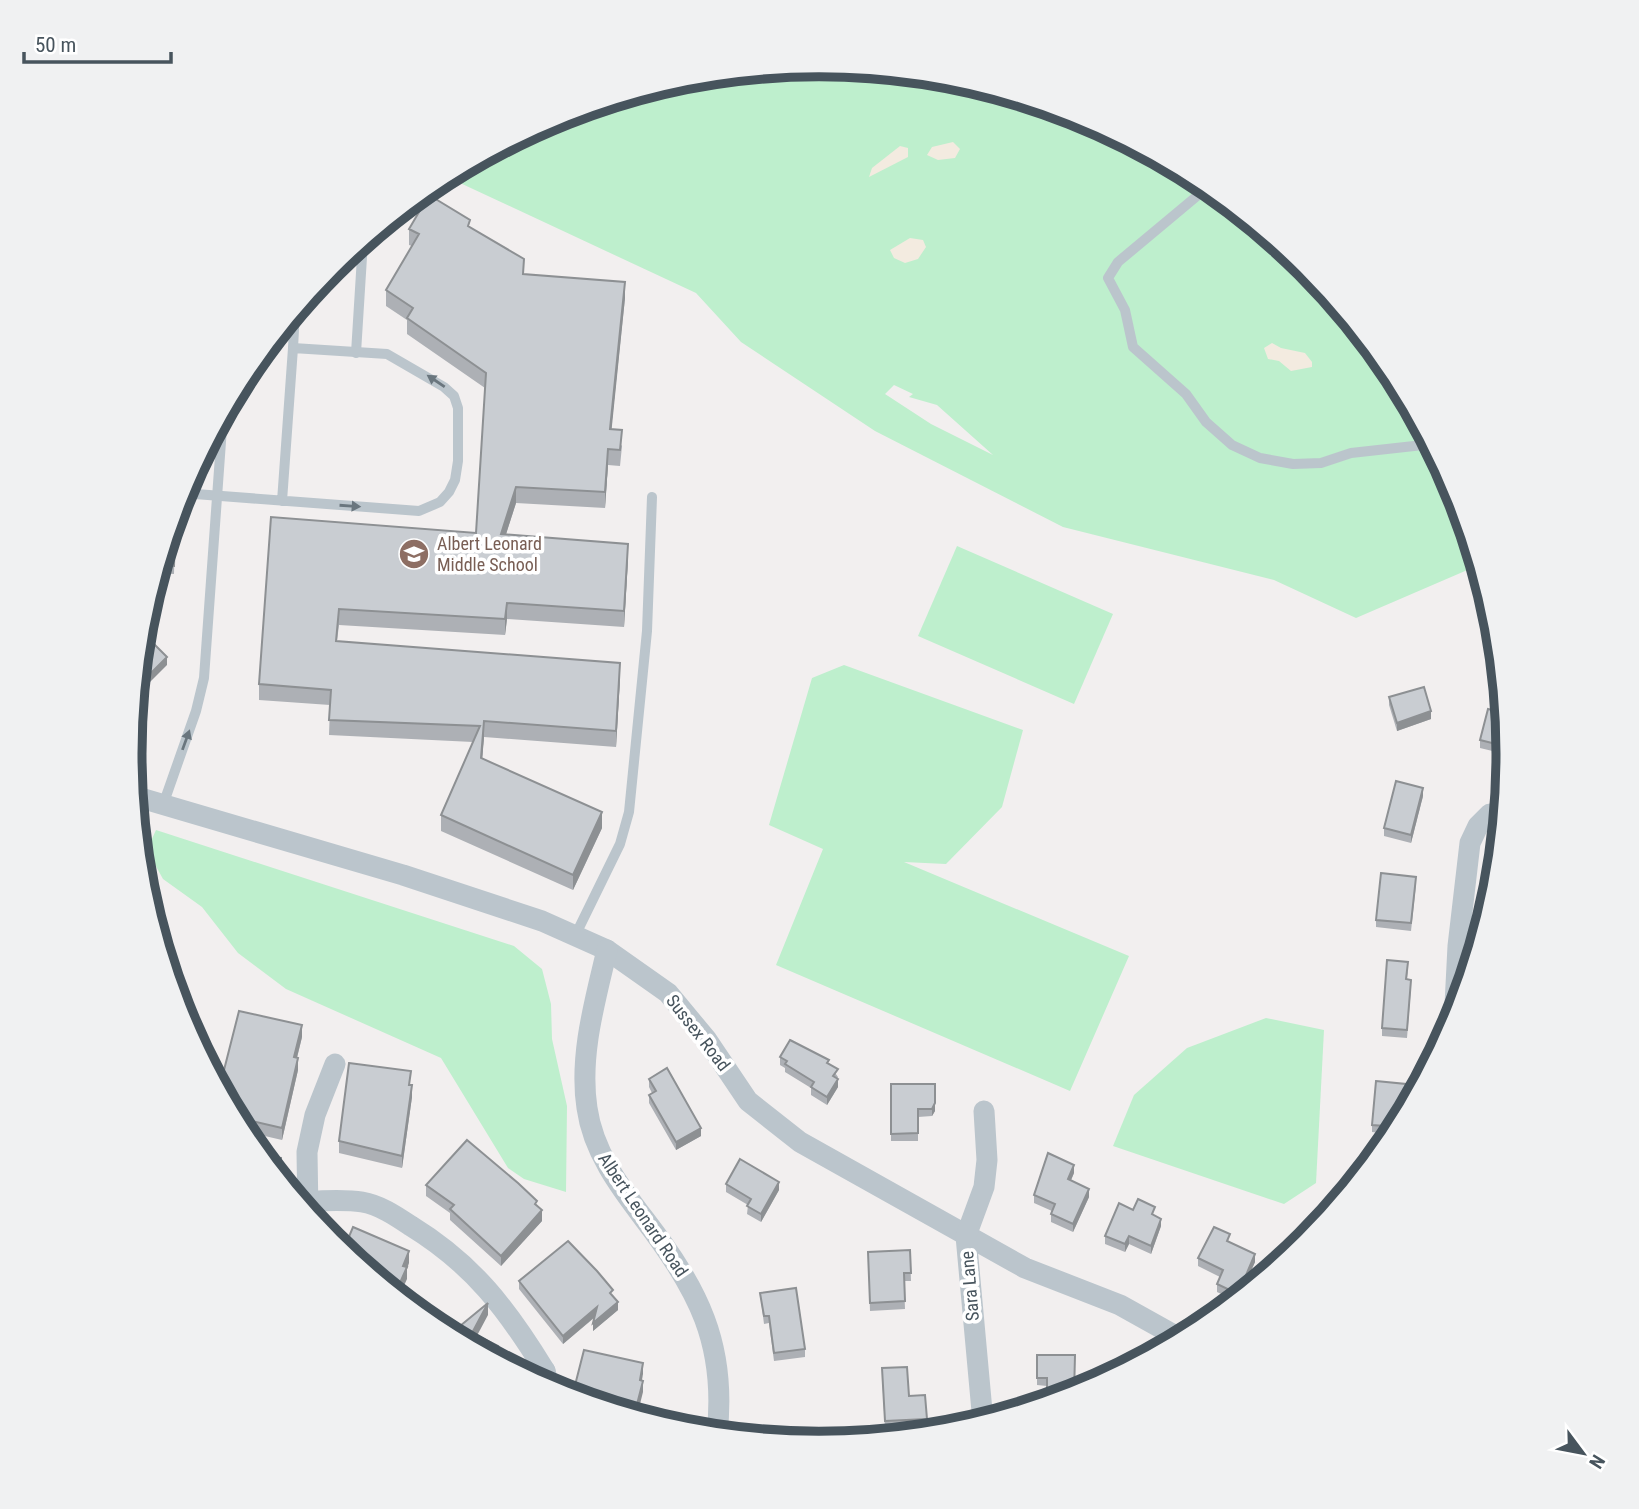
<svg xmlns="http://www.w3.org/2000/svg" width="1639" height="1509" font-family="'Roboto Condensed',sans-serif">
<rect width="100%" height="100%" fill="#f2efef"/>
<g fill="#beefcd" fill-rule="evenodd">
<path d="M 820,65 L 954,78 L 1084,117 L 1203,181 L 1308,267 L 1393,372 L 1457,491 L 1479,565 L 1356,618 L 1274,580 L 1063,527 L 875,431 L 741,342 L 696,293 L 445,176 L 556,117 L 685,78 ZM 894,385 L 913,394 L 909,397 L 937,405 L 993,455 L 931,424 L 885,394 Z"/>
<polygon points="957,546 1113,614 1074,704 918,636"/>
<polygon points="844,665 1023,730 1002,807 946,864 904,862 1129,956 1070,1091 776,965 823,849 769,825 812,678"/>
<polygon points="156,830 514,946 542,969 551,1004 552,1039 567,1106 566,1192 524,1179 508,1168 441,1058 286,989 238,953 202,907 163,879 147,850"/>
<polygon points="1266,1018 1324,1030 1316,1183 1284,1204 1113,1146 1134,1095 1187,1048"/>
</g>
<g fill="#f3ebe0">
<polygon points="953,142 960,149 955,158 938,160 927,155 932,147"/>
<polygon points="900,146 908,148 908,157 869,177 872,168"/>
<polygon points="910,238 923,240 926,247 918,259 905,263 894,258 890,250"/>
<polygon points="1272,343 1281,348 1305,353 1312,362 1312,367 1291,371 1279,361 1268,359 1264,348"/>
</g>
<g fill="none" stroke-linecap="round" stroke-linejoin="round">
<g stroke="#bbc5cc" stroke-width="10">
<polyline points="1209,186 1118,262 1108,278 1125,310 1133,347 1186,394 1206,422 1232,445 1260,458 1293,464 1321,463 1351,453 1432,444"/>
<polyline points="293,348 295,311"/>
<polyline points="356,353 363,241"/>
<polyline points="182,493 419,511 440,502 449,492 455,480 458,461 458,408 454,396 444,387 387,354 293,348 282,501"/>
<polyline points="163,805 196,711 204,678 223,414"/>
<polyline points="575,936 620,844 629,812 647,631 652,497"/>
</g>
<g stroke="#bbc5cc" stroke-width="21">
<polyline points="134,796 403,875 542,921 607,950 668,993 707,1040 748,1101 800,1142 1025,1268 1120,1305 1181,1339"/>
<path d="M 607,950 C 595,1001 579,1056 587,1108 C 593,1151 619,1186 645,1220 C 698,1289 727,1344 717,1434"/>
<polyline points="1454,1024 1458,946 1470,843 1478,826 1490,814"/>
<path d="M 308,1201 C 325,1201 345,1199 362,1202 C 380,1205 396,1216 411,1226 C 473,1264 507,1309 545,1371"/>
<polyline points="308,1214 307,1152 315,1115 335,1064"/>
<polyline points="523,1374 545,1371 549,1388"/>
<polyline points="983,1422 966,1236 984,1187 987,1160 984,1111"/>
</g>
</g>
<g fill="#adb0b5">
<polygon points="470,227 524,274 625,298 611,430 622,446 620,466 608,465 605,508 516,503 506,534 628,559 624,627 507,619 505,635 339,625 337,641 620,678 616,747 484,737 482,759 602,828 573,890 441,831 441,815 473,742 329,735 330,705 259,700 259,684 271,517 476,533 485,388 407,334 407,320 386,306 386,290 412,246 409,245 409,229"/>
<polygon points="170,531 175,531 174,574 157,573"/>
<polygon points="1389,697 1431,719 1397,731 1389,705"/>
<polygon points="1505,713 1509,755 1480,748 1480,740"/>
<polygon points="1423,796 1411,843 1384,836 1384,828"/>
<polygon points="1416,885 1411,931 1376,927 1376,920"/>
<polygon points="1408,970 1407,979 1411,988 1407,1038 1382,1036 1382,1028"/>
<polygon points="302,1037 297,1058 298,1070 282,1140 243,1131 243,1132 221,1090"/>
<polygon points="780,1057 829,1064 838,1077 837,1079 838,1087 827,1105 811,1095 811,1088 785,1072 785,1068 780,1065"/>
<polygon points="649,1079 701,1136 676,1150 649,1103 649,1095 652,1093 649,1087"/>
<polygon points="891,1084 935,1084 935,1111 932,1116 918,1117 918,1141 891,1141"/>
<polygon points="410,1085 412,1097 402,1168 339,1153 339,1141"/>
<polygon points="1406,1092 1404,1117 1395,1135 1372,1132 1372,1125"/>
<polygon points="1074,1173 1071,1180 1089,1197 1073,1232 1051,1222 1051,1214 1052,1211 1034,1203 1034,1195"/>
<polygon points="726,1184 779,1190 761,1222 747,1214 748,1205 726,1192"/>
<polygon points="426,1185 537,1206 542,1221 501,1266 450,1220 450,1213 426,1196"/>
<polygon points="1133,1210 1155,1216 1161,1226 1151,1254 1129,1244 1125,1252 1105,1244 1105,1236"/>
<polygon points="1230,1243 1255,1262 1239,1298 1236,1301 1217,1292 1217,1284 1220,1277 1198,1266 1198,1258"/>
<polygon points="910,1250 911,1281 904,1281 905,1309 870,1311 868,1252"/>
<polygon points="519,1281 613,1297 618,1310 593,1331 594,1318 563,1344 519,1289"/>
<polygon points="760,1293 805,1349 805,1357 774,1361 769,1323 764,1324"/>
<polygon points="1037,1355 1074,1395 1047,1403 1047,1386 1037,1385"/>
<polygon points="882,1376 909,1396 925,1395 927,1427 885,1429"/>
</g>
<g fill="#8d9093">
<polygon points="625,282 625,298 610,445 610,429"/>
<polygon points="608,449 608,465 605,508 605,492"/>
<polygon points="516,487 516,503 501,550 501,534"/>
<polygon points="628,544 628,559 624,627 624,611"/>
<polygon points="507,603 507,619 505,635 505,619"/>
<polygon points="167,657 167,665 135,697 136,688"/>
<polygon points="620,663 620,678 616,747 616,731"/>
<polygon points="1431,711 1431,719 1397,731 1397,723"/>
<polygon points="484,721 484,737 481,774 481,758"/>
<polygon points="1423,788 1423,796 1411,843 1411,835"/>
<polygon points="602,812 602,828 573,890 573,875"/>
<polygon points="302,1025 302,1037 294,1069 294,1057"/>
<polygon points="298,1058 298,1070 282,1140 282,1128"/>
<polygon points="838,1079 838,1087 827,1105 827,1097"/>
<polygon points="412,1085 412,1097 402,1168 402,1156"/>
<polygon points="935,1103 935,1111 932,1116 932,1109"/>
<polygon points="701,1128 701,1136 676,1150 676,1142"/>
<polygon points="1074,1165 1074,1173 1068,1187 1068,1179"/>
<polygon points="779,1182 779,1190 761,1222 761,1214"/>
<polygon points="1089,1189 1089,1197 1073,1232 1073,1224"/>
<polygon points="542,1210 542,1221 501,1266 501,1256"/>
<polygon points="1161,1219 1161,1226 1151,1254 1151,1246"/>
<polygon points="1129,1236 1129,1244 1125,1252 1125,1244"/>
<polygon points="409,1251 409,1263 407,1269 407,1279 399,1297 395,1294 403,1266"/>
<polygon points="1255,1254 1255,1262 1238,1299 1238,1294"/>
<polygon points="618,1302 618,1310 593,1331 593,1323"/>
<polygon points="488,1303 488,1315 472,1345 472,1333"/>
<polygon points="597,1307 597,1315 563,1344 563,1336"/>
<polygon points="498,1346 498,1358 497,1360 492,1358"/>
<polygon points="643,1363 643,1374 640,1391 640,1380"/>
<polygon points="643,1381 643,1392 637,1416 634,1416"/>
</g>
<g fill="#c9cdd2" stroke="#8d9093" stroke-width="2">
<polygon points="429,195 470,220 468,226 524,259 523,274 625,282 610,429 622,430 620,450 608,449 605,492 516,487 501,534 628,544 624,611 507,603 505,619 339,609 336,641 620,663 616,731 484,721 481,758 602,812 573,875 441,815 480,726 329,720 331,690 259,684 271,517 476,533 486,373 407,318 413,308 386,290 419,234 409,229"/>
<polygon points="170,531 175,531 174,566 159,566"/>
<polygon points="146,636 167,657 136,688 141,642"/>
<polygon points="1424,687 1431,711 1397,723 1389,697"/>
<polygon points="1488,709 1505,713 1508,747 1480,740"/>
<polygon points="1396,781 1423,788 1411,835 1384,828"/>
<polygon points="1381,873 1416,877 1411,923 1376,920"/>
<polygon points="142,880 143,880 157,928 155,929 143,889"/>
<polygon points="1387,960 1408,962 1406,979 1411,980 1407,1030 1382,1028"/>
<polygon points="239,1011 302,1025 294,1057 298,1058 282,1128 243,1119 242,1124 238,1123 221,1090 223,1074"/>
<polygon points="790,1040 829,1060 827,1063 838,1069 833,1076 838,1079 827,1097 811,1087 814,1082 785,1064 787,1061 780,1057"/>
<polygon points="349,1063 411,1071 409,1085 412,1085 402,1156 339,1141"/>
<polygon points="667,1068 701,1128 676,1142 649,1095 656,1091 649,1079"/>
<polygon points="1376,1081 1406,1084 1403,1119 1399,1127 1372,1125"/>
<polygon points="891,1084 935,1084 935,1103 932,1109 918,1109 918,1133 891,1134"/>
<polygon points="467,1140 518,1183 537,1201 535,1204 542,1210 501,1256 450,1209 454,1205 426,1185"/>
<polygon points="1048,1153 1074,1165 1068,1179 1089,1189 1073,1224 1051,1214 1055,1204 1034,1195"/>
<polygon points="262,1157 281,1158 280,1180"/>
<polygon points="740,1159 779,1182 761,1214 747,1206 751,1199 726,1184"/>
<polygon points="1138,1199 1155,1207 1152,1214 1161,1219 1151,1246 1129,1236 1125,1244 1105,1236 1119,1203 1133,1210"/>
<polygon points="353,1227 409,1251 403,1266 407,1267 395,1294 343,1251"/>
<polygon points="1214,1227 1230,1234 1227,1241 1255,1254 1238,1294 1217,1284 1223,1270 1198,1258"/>
<polygon points="568,1241 597,1271 613,1290 610,1293 618,1302 593,1323 597,1307 563,1336 519,1281"/>
<polygon points="910,1250 911,1273 904,1273 905,1301 870,1303 868,1252"/>
<polygon points="796,1288 805,1349 774,1353 769,1316 764,1316 760,1293"/>
<polygon points="488,1303 472,1333 498,1346 492,1358 449,1335"/>
<polygon points="584,1350 643,1363 640,1380 643,1381 634,1416 572,1397"/>
<polygon points="1037,1355 1075,1355 1074,1395 1056,1400 1047,1400 1047,1378 1037,1378"/>
<polygon points="907,1367 909,1396 925,1395 927,1419 885,1421 882,1368"/>
</g>
<defs><path id="oneway-solid" d="M-6-.8H1V-3.2L6.5 0L1 3.2V.8H-6Z" transform="scale(1.75)"/></defs>
<g fill="#6a767e">
<use href="#oneway-solid" transform="translate(436 381) rotate(-146)"/>
<use href="#oneway-solid" transform="translate(350 506) rotate(4)"/>
<use href="#oneway-solid" transform="translate(186 740) rotate(-70)"/>
</g>
<defs>
<g id="school-disc" transform="scale(1.575)"><circle r="9.5" fill="#8d6e63" stroke="#fff"/><path d="M0-5L7-2L0 1L-7-2ZM-4 1L0 2.5L4 1V4Q0 6-4 4Z" fill="#fff"/></g>
</defs>
<g fill-rule="evenodd">
<use href="#school-disc" x="414" y="554"/>
</g>
<g text-anchor="middle" stroke-width="7" stroke-linejoin="round" paint-order="stroke">
<g font-size="18" fill="#785e54" stroke="#fff" text-anchor="start">
<text x="437" y="550">Albert Leonard<tspan x="437" dy="21">Middle School</tspan></text>
</g>
<g font-size="18" fill="#47545d" stroke="#fff">
<text transform="translate(698 1033) rotate(52)" y="6">Sussex Road</text>
<text transform="translate(643 1215) rotate(56)" y="6">Albert Leonard Road</text>
<text transform="translate(970 1286) rotate(-95)" y="6">Sara Lane</text>
</g>
</g>
<path d="M0 0H1639V1509H0ZM142 754a677 677 0 1 1 1354 0a677 677 0 1 1-1354 0Z" fill="#f0f1f2" fill-rule="evenodd"/>
<path fill="none" stroke="#47545d" stroke-width="9" d="M142 754a677 677 0 1 1 1354 0a677 677 0 1 1-1354 0Z"/>
<g transform="translate(1583 1453) rotate(122)" stroke="#ffffff" stroke-width="5" paint-order="stroke">
<path d="M0-5L12 26L0 18L-12 26Z" fill="#47545d"/>
<text y="-10" font-size="19" font-weight="bold" text-anchor="middle" fill="#47545d">N</text>
</g>
<path d="M24 52v10h147v-10" fill="none" stroke="#47545d" stroke-width="3.5"/>
<text x="35" y="52" font-size="21" fill="#47545d" stroke="#ffffff" stroke-width="5" paint-order="stroke">50 m</text>
</svg>
